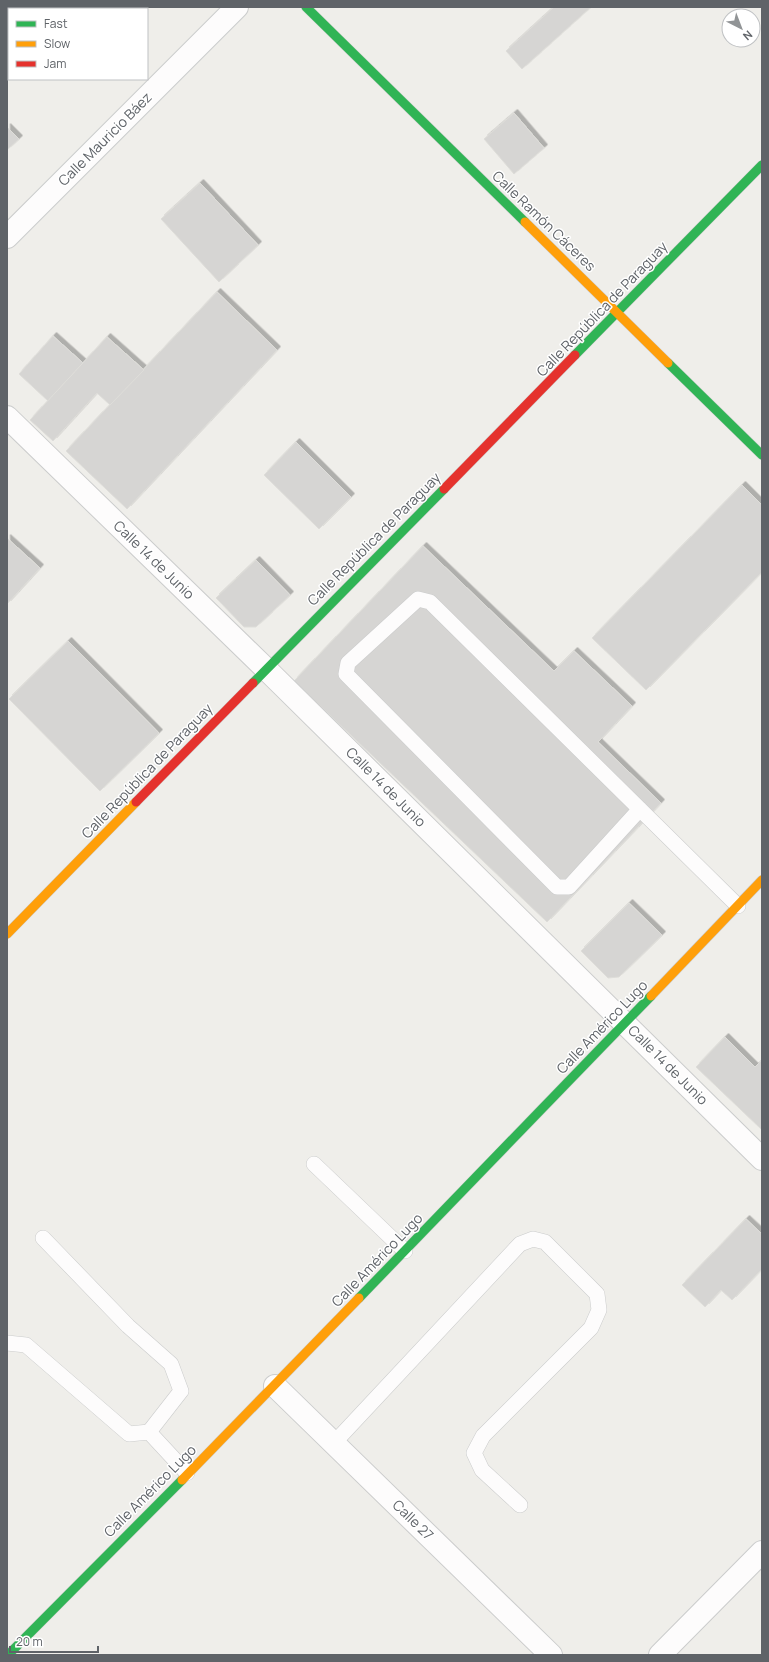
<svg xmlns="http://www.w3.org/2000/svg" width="769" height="1662" font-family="Manrope,sans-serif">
<defs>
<filter id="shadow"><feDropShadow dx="3.5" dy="-3.5" stdDeviation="0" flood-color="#0004"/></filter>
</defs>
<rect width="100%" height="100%" fill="#efeeea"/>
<g fill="#d6d5d3" stroke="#deddd9" filter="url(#shadow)">
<polygon points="554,7 591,7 522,69 506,51"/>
<polygon points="514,113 544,148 514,174 484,139"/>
<polygon points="7,127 19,139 7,150"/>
<polygon points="200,183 258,245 219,282 161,219"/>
<polygon points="217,292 277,350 127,509 66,451"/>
<polygon points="53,336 83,363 48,401 19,374"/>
<polygon points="107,337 144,370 110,405 97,393 53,441 30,420"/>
<polygon points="296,442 351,497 319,529 264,475"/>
<polygon points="742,485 762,505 762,572 646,690 592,638"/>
<polygon points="7,538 40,568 7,604"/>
<polygon points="423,546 554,671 574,651 632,706 598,742 661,803 547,922 294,681"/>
<polygon points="256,560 290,595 256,627 244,627 216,598"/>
<polygon points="68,641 159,733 100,791 9,699"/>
<polygon points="629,903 662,935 619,977 608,978 581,951"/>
<polygon points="725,1037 755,1067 762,1060 762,1130 696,1067"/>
<polygon points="746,1219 762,1234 762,1269 732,1300 721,1290 705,1307 682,1285"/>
</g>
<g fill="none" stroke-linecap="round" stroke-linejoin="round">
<g stroke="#cbcccc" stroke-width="16">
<g id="lane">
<polyline points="640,809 569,887 557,887 346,674 348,663 418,599 430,602 738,906"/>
<polyline points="314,1164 405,1251"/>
<polyline points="43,1238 128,1326 171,1364 181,1391 149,1432"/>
<polyline points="7,1343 26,1345 129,1434 149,1432 187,1473"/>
<polyline points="334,1443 520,1244 533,1239 545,1242 597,1294 599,1310 591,1328 483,1436 474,1453 482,1470 520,1505"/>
</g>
</g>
<g stroke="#cbcccc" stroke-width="24">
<g id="street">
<polyline points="7,237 237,7"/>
<polyline points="7,417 266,669 762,1159"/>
<polyline points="275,1386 551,1655"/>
<polyline points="660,1655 762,1552"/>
</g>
</g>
<g stroke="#cacacb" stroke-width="10">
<g id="fast">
<polyline points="306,7 525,222"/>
<polyline points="575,355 762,165"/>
<polyline points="668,363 762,455"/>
<polyline points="253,683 444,489"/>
<polyline points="359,1298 651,996"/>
<polyline points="8,1655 182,1480"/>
</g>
</g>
<g stroke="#cacacb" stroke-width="10">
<g id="slow">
<polyline points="525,222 668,363"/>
<polyline points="7,934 136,802"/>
<polyline points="651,996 762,880"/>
<polyline points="182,1480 359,1298"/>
</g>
</g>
<g stroke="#cacacb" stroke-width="10">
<g id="jam">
<polyline points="444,489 575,355"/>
<polyline points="136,802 253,683"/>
</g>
</g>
<use href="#lane" stroke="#fdfcfc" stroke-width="15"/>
<use href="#street" stroke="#fdfcfc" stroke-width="22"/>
<use href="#fast" stroke="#30b455" stroke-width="9"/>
<use href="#slow" stroke="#ff9f0a" stroke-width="9"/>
<use href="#jam" stroke="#e5322d" stroke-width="9"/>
</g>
<g text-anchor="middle" stroke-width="3" stroke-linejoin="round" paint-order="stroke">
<g font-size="14" fill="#5f6368" stroke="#fff">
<text transform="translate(105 139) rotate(-45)" y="5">Calle Mauricio Báez</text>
<text transform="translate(544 221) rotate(44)" y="5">Calle Ramón Cáceres</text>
<text transform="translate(602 309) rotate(-46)" y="5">Calle República de Paraguay</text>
<text transform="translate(374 539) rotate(-45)" y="5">Calle República de Paraguay</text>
<text transform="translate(154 560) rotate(44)" y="5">Calle 14 de Junio</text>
<text transform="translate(147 771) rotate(-46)" y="5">Calle República de Paraguay</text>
<text transform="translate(386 787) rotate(45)" y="5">Calle 14 de Junio</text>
<text transform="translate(602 1027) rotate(-46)" y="5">Calle Américo Lugo</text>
<text transform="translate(668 1065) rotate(45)" y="5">Calle 14 de Junio</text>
<text transform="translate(377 1260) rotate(-46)" y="5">Calle Américo Lugo</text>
<text transform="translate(150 1491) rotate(-45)" y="5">Calle Américo Lugo</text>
<text transform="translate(413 1520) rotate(44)" y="5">Calle 27</text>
</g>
</g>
<rect width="769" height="1662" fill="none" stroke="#5f6368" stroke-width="16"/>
<rect x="8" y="8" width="140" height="72" fill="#ffffff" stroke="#bfc1c3"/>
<rect x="16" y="21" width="20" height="6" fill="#30b455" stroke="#bfc1c3"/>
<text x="44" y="28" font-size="12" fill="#5f6368">Fast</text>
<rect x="16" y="41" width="20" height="6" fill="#ff9f0a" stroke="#bfc1c3"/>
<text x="44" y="48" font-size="12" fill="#5f6368">Slow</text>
<rect x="16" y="61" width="20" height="6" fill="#e5322d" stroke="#bfc1c3"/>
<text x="44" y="68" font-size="12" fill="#5f6368">Jam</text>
<g transform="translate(741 28) rotate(138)"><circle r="19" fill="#ffffff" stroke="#bfc1c3"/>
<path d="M0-3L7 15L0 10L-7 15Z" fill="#919496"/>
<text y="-6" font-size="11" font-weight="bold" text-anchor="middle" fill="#5f6368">N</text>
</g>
<path d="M10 1646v6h88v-6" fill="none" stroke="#5f6368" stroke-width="2"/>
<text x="16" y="1646" font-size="12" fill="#5f6368" stroke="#ffffff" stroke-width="3" paint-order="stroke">20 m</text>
</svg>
